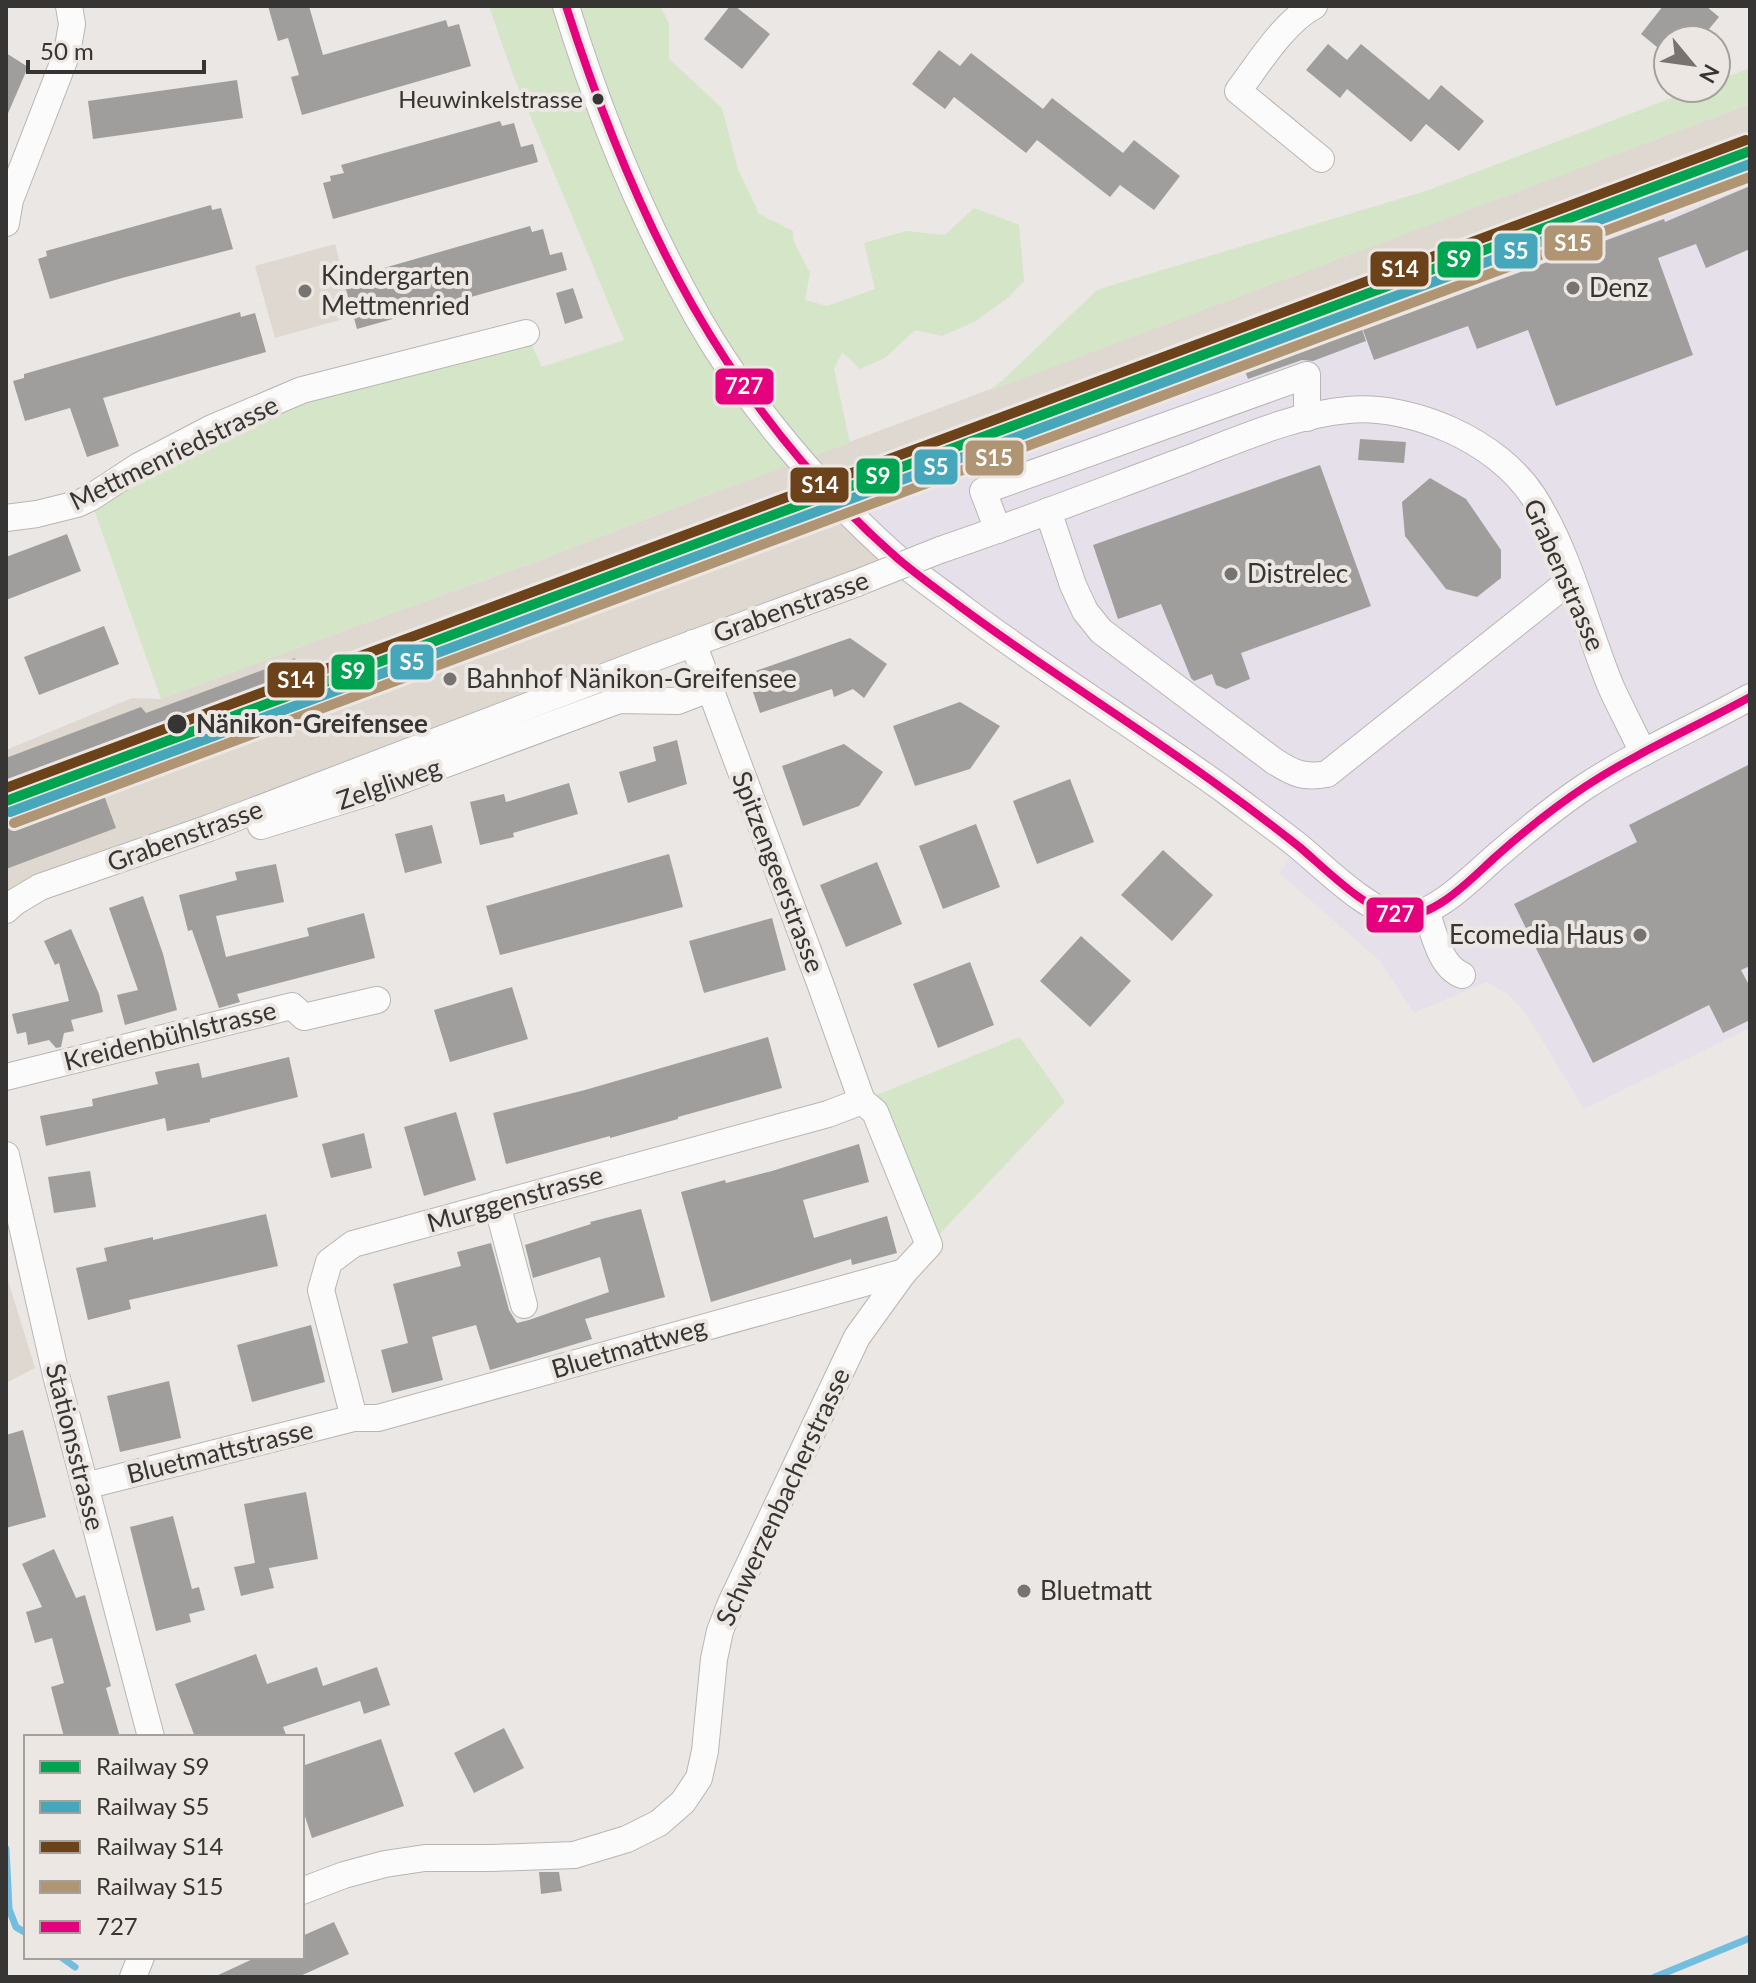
<svg xmlns="http://www.w3.org/2000/svg" width="1756" height="1983" font-family="Lato,sans-serif">
<rect width="100%" height="100%" fill="#eae7e4"/>
<g fill="#ded8d1">
<polygon points="1750,104 1750,164 970,452 900,561 6,910 6,750 132,698 161,699 351,628 543,559 716,492"/>
<polygon points="335,244 354,316 275,338 255,266"/>
<polygon points="6,1274 35,1368 6,1383"/>
</g>
<polygon fill="#e6e0ea" points="1750,164 1750,1028 1584,1109 1526,1014 1507,993 1486,982 1414,1013 1379,960 1279,873 1298,847 847,510 970,452"/>
<g fill="#d5e5c8">
<polygon points="489,6 660,6 669,23 669,59 722,108 738,169 759,214 793,231 793,240 810,273 805,300 827,306 875,289 864,243 906,231 945,235 974,208 1019,225 1024,281 1009,297 976,321 942,336 915,330 885,358 860,369 842,352 834,369 850,443 716,492 543,559 351,628 161,699 90,498 212,428 526,333 542,367 624,340 513,75"/>
<polygon points="1750,68 1750,104 987,392 1003,380 1096,291 1106,287 1429,190 1698,88 1716,88 1716,81"/>
<polygon points="1020,1037 1065,1102 929,1245 862,1101"/>
</g>
<g fill="none" stroke-linecap="round" stroke-linejoin="round">
<g stroke="#73bdde" stroke-width="7">
<polyline points="6,1849 9,1909 16,1927 26,1933"/>
<polyline points="61,1957 75,1967"/>
<polyline points="1655,1977 1750,1938"/>
</g>
</g>
<g fill="#a09e9c">
<polygon points="268,6 309,6 323,55 446,20 448,27 459,24 471,66 302,115 291,77 299,75 288,38 278,41"/>
<polygon points="730,6 735,6 770,34 742,69 704,39"/>
<polygon points="1663,6 1706,6 1719,17 1700,40 1668,40 1668,56 1641,34"/>
<polygon points="1328,44 1347,60 1361,44 1429,100 1441,85 1484,121 1459,151 1426,124 1411,142 1347,89 1340,98 1306,70"/>
<polygon points="939,50 960,66 971,53 1043,109 1052,98 1123,153 1134,140 1180,176 1154,210 1120,185 1110,197 1037,140 1026,153 954,97 945,109 912,84"/>
<polygon points="6,53 28,67 6,118"/>
<polygon points="237,80 243,118 93,139 88,101"/>
<polygon points="500,121 502,126 514,123 521,147 533,144 538,162 333,219 323,183 331,181 330,176 344,173 341,165"/>
<polygon points="1750,186 1750,249 1706,268 1696,244 1658,258 1693,355 1556,406 1528,330 1477,349 1468,326 1374,360 1363,330 1664,219 1665,222"/>
<polygon points="211,205 212,210 221,208 233,249 122,278 50,299 38,259 47,256 46,251"/>
<polygon points="530,226 532,232 543,229 550,255 562,252 567,270 357,329 346,289 361,285 359,280 372,277 370,272"/>
<polygon points="573,288 583,318 565,324 556,293"/>
<polygon points="240,312 241,317 255,313 266,352 103,398 119,446 87,457 70,408 25,421 13,381 24,378 24,374"/>
<polygon points="1358,317 1366,341 1313,361 1302,360 1248,379 1241,361"/>
<polygon points="1360,439 1406,442 1404,463 1358,460"/>
<polygon points="1320,465 1371,606 1241,653 1250,679 1226,689 1216,685 1212,674 1194,681 1191,678 1161,604 1118,619 1093,545"/>
<polygon points="1430,478 1466,499 1501,550 1501,578 1477,597 1446,589 1405,536 1402,502"/>
<polygon points="67,534 81,571 6,600 6,557"/>
<polygon points="104,626 119,664 39,695 24,657"/>
<polygon points="850,638 887,664 864,698 853,689 834,697 832,689 760,713 747,674"/>
<polygon points="295,658 314,708 101,787 116,828 6,869 6,758 141,707 146,713"/>
<polygon points="960,702 1000,726 970,769 915,786 893,726"/>
<polygon points="677,740 687,784 628,803 619,772 656,761 653,747"/>
<polygon points="844,744 883,772 859,806 803,826 782,766"/>
<polygon points="1750,764 1750,966 1741,970 1750,987 1750,1020 1723,1033 1709,1005 1593,1063 1514,904 1637,842 1629,825"/>
<polygon points="1070,779 1094,842 1037,864 1013,801"/>
<polygon points="569,783 578,814 513,833 514,837 480,845 470,802 504,794 506,802"/>
<polygon points="976,824 1000,887 943,909 919,846"/>
<polygon points="432,825 442,863 405,873 395,834"/>
<polygon points="1163,850 1213,895 1172,941 1121,895"/>
<polygon points="669,854 683,907 500,955 486,906"/>
<polygon points="877,862 902,924 846,947 820,885"/>
<polygon points="276,864 284,902 216,916 226,957 309,936 307,928 364,913 375,958 237,994 240,1002 219,1008 192,930 188,931 179,895 237,880 235,872"/>
<polygon points="143,896 163,954 177,1010 125,1025 117,995 138,990 109,908"/>
<polygon points="772,918 786,970 704,993 689,941"/>
<polygon points="71,929 99,994 103,1012 71,1020 74,1031 64,1033 61,1047 56,1048 49,1040 28,1045 26,1032 17,1034 12,1014 69,1001 59,963 55,965 44,941"/>
<polygon points="1081,936 1131,981 1090,1027 1040,981"/>
<polygon points="970,962 994,1025 938,1048 913,984"/>
<polygon points="512,987 528,1039 450,1062 434,1010"/>
<polygon points="768,1037 782,1088 678,1117 678,1119 610,1138 610,1136 506,1164 493,1113 585,1090"/>
<polygon points="289,1057 298,1097 210,1119 210,1122 167,1131 165,1118 46,1146 40,1116 93,1106 92,1099 158,1084 155,1072 199,1063 202,1078"/>
<polygon points="456,1112 476,1180 424,1196 404,1127"/>
<polygon points="364,1133 372,1168 331,1178 322,1144"/>
<polygon points="859,1144 869,1182 803,1200 814,1238 887,1216 897,1253 852,1265 851,1259 711,1302 681,1192 725,1180 726,1183 772,1171"/>
<polygon points="90,1171 96,1207 54,1213 48,1177"/>
<polygon points="641,1209 665,1297 585,1319 592,1339 490,1370 476,1325 432,1337 443,1380 392,1393 381,1350 408,1343 393,1284 461,1266 457,1252 491,1243 509,1310 517,1323 529,1320 609,1292 600,1257 533,1278 525,1245 591,1224 590,1222"/>
<polygon points="266,1214 278,1266 129,1300 131,1309 88,1320 76,1268 107,1261 104,1248 153,1237 153,1240"/>
<polygon points="311,1325 325,1382 252,1402 237,1345"/>
<polygon points="169,1381 181,1438 120,1452 107,1396"/>
<polygon points="23,1430 46,1517 6,1528 6,1435"/>
<polygon points="306,1492 318,1559 269,1568 274,1588 241,1596 234,1567 255,1563 244,1504"/>
<polygon points="173,1516 192,1589 199,1587 205,1610 189,1614 191,1622 156,1631 130,1527"/>
<polygon points="54,1549 76,1598 85,1595 111,1686 106,1688 120,1737 64,1737 51,1687 64,1683 52,1638 35,1643 26,1612 42,1607 22,1564"/>
<polygon points="256,1654 267,1684 317,1667 323,1686 377,1667 390,1705 364,1714 360,1701 283,1727 287,1737 195,1737 175,1684"/>
<polygon points="504,1728 524,1768 474,1793 454,1753"/>
<polygon points="381,1739 404,1806 312,1838 302,1807 302,1766"/>
<polygon points="539,1872 559,1872 562,1891 541,1894"/>
<polygon points="334,1922 349,1954 298,1977 214,1977 257,1957 302,1957 302,1936"/>
</g>
<g fill="none" stroke-linecap="round" stroke-linejoin="round">
<g stroke="#b8b6b4" stroke-width="28">
<g id="minor">
<path d="M 566,6 C 599,114 642,219 698,318 C 747,404 823,493 898,559 C 919,577 943,593 965,610 C 1049,673 1138,728 1223,789 C 1248,808 1273,826 1297,845 C 1322,865 1371,915 1401,916 C 1433,918 1470,879 1493,859 C 1523,833 1553,808 1586,786 C 1638,752 1696,727 1750,697"/>
<path d="M 1314,6 C 1284,22 1259,63 1238,91 L 1321,159"/>
<polyline points="6,223 10,200 67,53 72,24 69,6"/>
<path d="M 1048,511 L 1073,585 L 1085,611 L 1101,631 L 1274,761 C 1294,774 1304,778 1327,774 L 1572,579"/>
<polyline points="6,518 37,514 77,504 90,498 139,466 212,428 302,390 526,333"/>
<polyline points="998,530 983,491 1307,375 1307,418"/>
<path d="M 940,550 C 1023,522 1104,490 1185,460 C 1238,440 1292,415 1348,410 C 1412,404 1497,441 1533,496 C 1570,554 1585,624 1611,687 C 1621,709 1633,731 1643,753"/>
<polyline points="693,643 820,983 862,1101"/>
<polyline points="261,826 367,793 619,700 678,701 709,689"/>
<polyline points="6,910 15,902 40,887 209,828 651,659 857,583"/>
<path d="M 1426,911 C 1434,932 1439,966 1462,975"/>
<polyline points="6,1077 292,1006 304,1017 377,1000"/>
<polyline points="6,1155 56,1375 151,1737"/>
<polyline points="497,1204 524,1305"/>
<polyline points="354,1418 321,1290 329,1262 353,1244 828,1114 862,1101"/>
<polyline points="85,1486 354,1418 378,1418 904,1272"/>
<polyline points="302,1891 344,1875 385,1864 425,1858 492,1858 574,1855 627,1839 659,1823 683,1802 699,1778 705,1751 714,1659 720,1631 731,1603 857,1337 904,1272 929,1245 875,1112 862,1101"/>
<polyline points="133,1977 141,1957"/>
</g>
</g>
<use href="#minor" stroke="#fcfbfb" stroke-width="26"/>
<g stroke="#b8b6b4" stroke-width="28" stroke-linecap="butt">
<polyline id="minor-bridge" points="857,583 940,550"/>
</g>
<use href="#minor-bridge" stroke="#fcfbfb" stroke-width="26"/>
<g stroke="#ece7e2" stroke-width="14">
<path id="bus-1" d="M 566,6 C 635,221 725,407 897,558 C 917,575 938,590 958,605 C 1044,669 1136,725 1223,789 C 1248,807 1273,826 1297,845 C 1323,866 1368,914 1401,916 C 1434,918 1470,880 1493,859 C 1522,833 1553,808 1586,786 C 1638,752 1695,727 1750,697"/>
</g>
<use href="#bus-1" stroke="#e5007d" stroke-width="8"/>
<g stroke="#ece7e2" stroke-width="16">
<polyline id="rail-1" points="6,801 1750,151"/>
</g>
<g stroke="#ece7e2" stroke-width="16">
<polyline id="rail-2" points="10,812 1750,164"/>
</g>
<g stroke="#ece7e2" stroke-width="16">
<polyline id="rail-3" points="6,788 1746,140"/>
</g>
<g stroke="#ece7e2" stroke-width="16">
<polyline id="rail-4" points="14,823 1750,177"/>
</g>
<use href="#rail-1" stroke="#00a34f" stroke-width="10"/>
<use href="#rail-2" stroke="#46a7bb" stroke-width="10"/>
<use href="#rail-3" stroke="#6c421b" stroke-width="10"/>
<use href="#rail-4" stroke="#b09575" stroke-width="10"/>
</g>
<g fill="#373533" stroke="#ece7e2" stroke-width="3">
<circle cx="598" cy="99" r="7"/>
<circle cx="177" cy="724" r="11"/>
</g>
<g fill="#767371" stroke="#ece7e2" stroke-width="3">
<circle cx="1573" cy="288" r="8"/>
<circle cx="305" cy="291" r="8"/>
<circle cx="1231" cy="574" r="8"/>
<circle cx="450" cy="679" r="8"/>
<circle cx="1640" cy="935" r="8"/>
<circle cx="1024" cy="1591" r="8"/>
</g>
<g text-anchor="middle" stroke-width="8" stroke-linejoin="round" paint-order="stroke">
<g font-size="24" fill="#373533" stroke="#ece7e2" text-anchor="end">
<text x="583" y="108">Heuwinkelstrasse</text>
</g>
<g font-size="26" fill="#373533" stroke="#ece7e2" text-anchor="start">
<text x="321" y="285">Kindergarten<tspan x="321" dy="30">Mettmenried</tspan></text>
<text x="1589" y="297">Denz</text>
<text x="1247" y="583">Distrelec</text>
<text x="466" y="688">Bahnhof Nänikon-Greifensee</text>
<text x="1624" y="944" text-anchor="end">Ecomedia Haus</text>
<text x="1040" y="1600">Bluetmatt</text>
</g>
<g font-size="26" fill="#373533" stroke="#ece7e2">
<text transform="translate(174 453) rotate(-26)" y="9">Mettmenriedstrasse</text>
<text transform="translate(1564 575) rotate(66)" y="9">Grabenstrasse</text>
<text transform="translate(791 607) rotate(-20)" y="9">Grabenstrasse</text>
<text transform="translate(389 784) rotate(-19)" y="9">Zelgliweg</text>
<text transform="translate(185 836) rotate(-20)" y="9">Grabenstrasse</text>
<text transform="translate(778 872) rotate(69)" y="9">Spitzengeerstrasse</text>
<text transform="translate(170 1036) rotate(-14)" y="9">Kreidenbühlstrasse</text>
<text transform="translate(515 1199) rotate(-16)" y="9">Murggenstrasse</text>
<text transform="translate(629 1348) rotate(-16)" y="9">Bluetmattweg</text>
<text transform="translate(75 1447) rotate(76)" y="9">Stationsstrasse</text>
<text transform="translate(220 1452) rotate(-14)" y="9">Bluetmattstrasse</text>
<text transform="translate(783 1497) rotate(-65)" y="9">Schwerzenbacherstrasse</text>
</g>
<g font-size="26" font-weight="bold" fill="#373533" stroke="#ece7e2" text-anchor="start">
<text x="196" y="733">Nänikon-Greifensee</text>
</g>
</g>
<g stroke="#ece7e2" stroke-width="3">
<rect x="1543" y="224" width="61" height="38" rx="8" fill="#b09575"/>
<rect x="1493" y="232" width="46" height="38" rx="8" fill="#46a7bb"/>
<rect x="1436" y="240" width="46" height="39" rx="8" fill="#00a34f"/>
<rect x="1369" y="250" width="61" height="38" rx="8" fill="#6c421b"/>
<rect x="714" y="367" width="61" height="39" rx="8" fill="#e5007d"/>
<rect x="964" y="439" width="61" height="38" rx="8" fill="#b09575"/>
<rect x="913" y="448" width="46" height="38" rx="8" fill="#46a7bb"/>
<rect x="855" y="457" width="46" height="38" rx="8" fill="#00a34f"/>
<rect x="789" y="466" width="61" height="38" rx="8" fill="#6c421b"/>
<rect x="389" y="643" width="46" height="38" rx="8" fill="#46a7bb"/>
<rect x="330" y="653" width="46" height="38" rx="8" fill="#00a34f"/>
<rect x="266" y="661" width="60" height="38" rx="8" fill="#6c421b"/>
<rect x="1365" y="896" width="60" height="38" rx="8" fill="#e5007d"/>
</g>
<g font-size="22" text-anchor="middle" font-weight="bold" fill="#fff">
<text x="1573" y="251">S15</text>
<text x="1516" y="259">S5</text>
<text x="1459" y="267">S9</text>
<text x="1400" y="277">S14</text>
<text x="744" y="394">727</text>
<text x="994" y="466">S15</text>
<text x="936" y="475">S5</text>
<text x="878" y="484">S9</text>
<text x="820" y="493">S14</text>
<text x="412" y="670">S5</text>
<text x="353" y="679">S9</text>
<text x="296" y="688">S14</text>
<text x="1395" y="922">727</text>
</g>
<rect width="1756" height="1983" fill="none" stroke="#373533" stroke-width="16"/>
<rect x="24" y="1735" width="280" height="224" fill="#ece7e2" stroke="#a4a09c" stroke-width="2"/>
<rect x="40" y="1761" width="40" height="12" fill="#00a34f" stroke="#a4a09c" stroke-width="2"/>
<text x="96" y="1775" font-size="24" fill="#373533">Railway S9</text>
<rect x="40" y="1801" width="40" height="12" fill="#46a7bb" stroke="#a4a09c" stroke-width="2"/>
<text x="96" y="1815" font-size="24" fill="#373533">Railway S5</text>
<rect x="40" y="1841" width="40" height="12" fill="#6c421b" stroke="#a4a09c" stroke-width="2"/>
<text x="96" y="1855" font-size="24" fill="#373533">Railway S14</text>
<rect x="40" y="1881" width="40" height="12" fill="#b09575" stroke="#a4a09c" stroke-width="2"/>
<text x="96" y="1895" font-size="24" fill="#373533">Railway S15</text>
<rect x="40" y="1921" width="40" height="12" fill="#e5007d" stroke="#a4a09c" stroke-width="2"/>
<text x="96" y="1935" font-size="24" fill="#373533">727</text>
<g transform="translate(1692 64) rotate(119)"><circle r="38" fill="#ece7e2" stroke="#a4a09c" stroke-width="2"/>
<path d="M0-6L14 30L0 20L-14 30Z" fill="#767371"/>
<text y="-12" font-size="22" font-weight="bold" text-anchor="middle" fill="#373533">N</text>
</g>
<path d="M28 60v12h176v-12" fill="none" stroke="#373533" stroke-width="4"/>
<text x="40" y="60" font-size="24" fill="#373533" stroke="#ece7e2" stroke-width="6" paint-order="stroke">50 m</text>
</svg>
